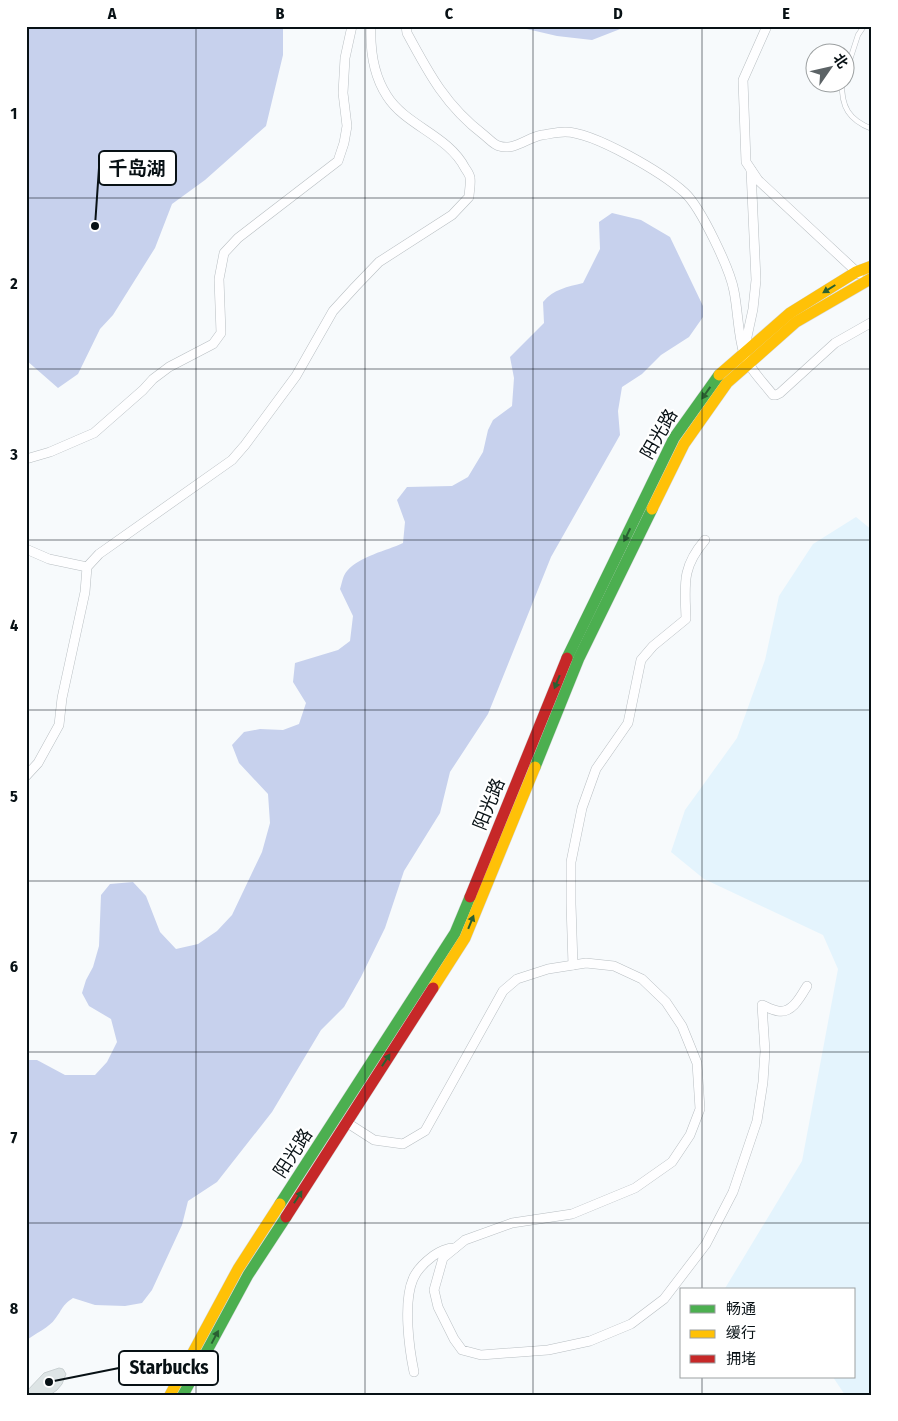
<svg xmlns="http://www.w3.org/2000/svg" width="898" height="1421" font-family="'Fira Sans Condensed','Noto Sans SC',sans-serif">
<rect width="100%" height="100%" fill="#f7fafc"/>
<polygon fill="#e4f4fd" points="856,517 872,530 872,1395 845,1395 833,1377 854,1377 854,1290 724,1290 802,1161 838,969 823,935 704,879 671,852 685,810 737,738 765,660 779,596 813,544"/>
<g fill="#c7d1ed">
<polygon points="26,26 283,26 283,55 266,126 205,180 172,204 155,248 113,315 100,329 78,374 58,388 26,360"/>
<polygon points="514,26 628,26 592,40 557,36"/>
<path d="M 612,213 L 641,220 L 670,237 L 703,306 L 703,317 L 689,337 L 661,355 L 642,374 L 622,387 L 618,411 L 620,435 L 551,557 L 488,714 L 450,772 L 440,813 L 404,871 L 385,928 L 361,977 L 344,1007 L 321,1030 L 272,1112 L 217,1182 L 188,1201 L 182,1225 L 152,1290 L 142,1303 L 125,1306 L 95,1305 L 73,1298 C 61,1306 63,1309 55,1319 C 50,1327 34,1334 26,1341 L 26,1060 L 37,1060 L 65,1075 L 95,1075 L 107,1062 L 117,1042 L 111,1019 L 89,1006 L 82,993 L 86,980 L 93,967 L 99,946 L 101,895 L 110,884 L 133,882 L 146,896 L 160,932 L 176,949 L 198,944 L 217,931 L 232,915 L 262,852 L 270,823 L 268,794 L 239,763 L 232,745 L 244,732 L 260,729 L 283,730 L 299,724 L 306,703 L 293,682 L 295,663 L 338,650 L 350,641 L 353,616 L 340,589 C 342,583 343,575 347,571 C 360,556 386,551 403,543 L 405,522 L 397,500 L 407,487 L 452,486 L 468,477 L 483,452 L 488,430 L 493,420 L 512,406 L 514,378 L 510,357 L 544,323 L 543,302 C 554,289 567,287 583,283 L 600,249 L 599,222 Z"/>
</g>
<polygon fill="#dde4e5" stroke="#c9d0d2" points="59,1368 63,1369 66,1374 62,1384 57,1390 50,1395 26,1395 26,1392 44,1373"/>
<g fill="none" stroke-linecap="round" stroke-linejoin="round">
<g stroke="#b8bec2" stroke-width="5.5">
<g id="lane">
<polyline points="846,72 858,35 864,26"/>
<path d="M 842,82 C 841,107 849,120 872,129"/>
</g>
</g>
<g stroke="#b8bec2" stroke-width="10">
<g id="street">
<path d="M 406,26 L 407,33 C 429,74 446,106 484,135 C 488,138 494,145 499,146 C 515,151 528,137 542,135 C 549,134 557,132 565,132 C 594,132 663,173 685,193 C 701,208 730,269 734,291 C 738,311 738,335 744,354 C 750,370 763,382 773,395 L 776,395 L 780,393 L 835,343 L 872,322"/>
<polyline points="767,26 743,80 746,162 758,180 859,274"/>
<polyline points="745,346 753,309 756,280 751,170"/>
<polyline points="26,459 50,452 94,433 143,390 153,379 169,367 213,344 221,333 219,279 224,253 238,238 338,161 344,143 347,126 343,93 345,58 352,26"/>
<polyline points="26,549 49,559 87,567"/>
<path d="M 26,776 L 38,763 L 59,725 L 62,698 L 85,592 L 87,567 L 99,554 L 232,460 L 245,445 L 296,376 L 333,311 L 355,287 L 379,262 L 452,215 L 469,197 C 469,192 471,184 470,178 C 470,175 467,171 465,168 C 448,135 406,126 387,96 C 374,76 370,50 371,26"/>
<path d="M 573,965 L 571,904 L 571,862 L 582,808 L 596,769 L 628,723 L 641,660 L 653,646 L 686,619 C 685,585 681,568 705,540"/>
<path d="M 346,1122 L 374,1140 L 403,1144 L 425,1131 L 503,991 L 517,979 L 548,969 L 586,963 L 614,966 L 642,979 L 666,1002 L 682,1026 L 697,1063 L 700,1109 L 690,1135 L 672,1162 L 635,1188 L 572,1214 L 512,1223 L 465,1240 L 443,1258 L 434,1290 L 438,1307 L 454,1339 L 462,1350 L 481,1355 L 548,1350 L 590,1341 L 631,1324 L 664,1299 L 706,1244 L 733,1192 L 757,1121 L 763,1082 L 765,1051 L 762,1005 C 767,1007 772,1010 778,1011 C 792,1014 801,996 807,986"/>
<path d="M 414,1372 C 409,1348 403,1302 413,1279 C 417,1269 425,1262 433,1256 C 441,1251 446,1248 455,1248"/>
</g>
</g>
<g stroke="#d4d7d9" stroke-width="12">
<g id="fast">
<polyline points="567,658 674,438 719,375"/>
<polyline points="535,767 579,658 652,509"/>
<polyline points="280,1204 455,933 470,897"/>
<polyline points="183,1395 248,1275 286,1217"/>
</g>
</g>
<g stroke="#d4d7d9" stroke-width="12">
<g id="slow">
<polyline points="719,375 790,313 856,272 872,266"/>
<polyline points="652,509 684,444 727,383 796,322 872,278"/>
<polyline points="433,988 465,938 535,767"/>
<polyline points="170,1395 238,1269 280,1204"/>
</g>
</g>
<g stroke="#d4d7d9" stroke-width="12">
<g id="jam">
<polyline points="470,897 567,658"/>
<polyline points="286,1217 433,988"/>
</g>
</g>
<use href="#lane" stroke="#fefeff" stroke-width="4.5"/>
<use href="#street" stroke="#fefeff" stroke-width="9"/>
<use href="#fast" stroke="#4caf50" stroke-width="11"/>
<use href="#slow" stroke="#ffc107" stroke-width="11"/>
<use href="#jam" stroke="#c62828" stroke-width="11"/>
</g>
<defs><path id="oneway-solid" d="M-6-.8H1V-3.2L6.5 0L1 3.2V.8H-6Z" transform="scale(1.25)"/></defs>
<g fill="#2a6032">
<use href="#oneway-solid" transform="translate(829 289) rotate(148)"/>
<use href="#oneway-solid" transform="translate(706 393) rotate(125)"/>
<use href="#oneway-solid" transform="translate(627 535) rotate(116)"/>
<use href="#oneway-solid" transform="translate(557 682) rotate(112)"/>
<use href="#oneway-solid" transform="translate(471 922) rotate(-68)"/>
<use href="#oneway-solid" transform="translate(386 1060) rotate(-57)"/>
<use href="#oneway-solid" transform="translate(298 1197) rotate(-57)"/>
<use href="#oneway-solid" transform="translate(215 1337) rotate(-62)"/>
</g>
<path fill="none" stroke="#081115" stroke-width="1" stroke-opacity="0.55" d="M 196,26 L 196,1395M 365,26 L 365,1395M 533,26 L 533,1395M 702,26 L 702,1290M 26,198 L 872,198M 26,369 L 872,369M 26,540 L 872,540M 26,710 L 872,710M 26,881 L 872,881M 26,1052 L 872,1052M 26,1223 L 872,1223M 702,1377 L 702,1395"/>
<g text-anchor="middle" stroke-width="4.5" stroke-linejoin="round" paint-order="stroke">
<g font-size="18" fill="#081115" stroke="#fff">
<text transform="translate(659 434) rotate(-60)" y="6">阳光路</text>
<text transform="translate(489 804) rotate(-68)" y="6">阳光路</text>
<text transform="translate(293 1153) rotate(-57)" y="6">阳光路</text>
</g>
</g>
<path fill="none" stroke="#081115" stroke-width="2" d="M95 226L99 168M49 1382L119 1368"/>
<g fill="#081115" stroke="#fff" stroke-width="2">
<circle cx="95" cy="226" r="5"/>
<circle cx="49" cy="1382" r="5"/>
</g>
<g fill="#fff" stroke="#081115" stroke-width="2">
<rect x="99" y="151" width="77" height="34" rx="5"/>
<rect x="119" y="1351" width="99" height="34" rx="5"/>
</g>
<g font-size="19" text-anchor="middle" font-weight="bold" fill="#081115">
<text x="137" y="175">千岛湖</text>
<text x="169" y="1374">Starbucks</text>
</g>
<rect width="898" height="1421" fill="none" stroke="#ffffff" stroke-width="55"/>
<rect x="680" y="1288" width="175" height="90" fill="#ffffff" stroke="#9ca0a1"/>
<rect x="690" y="1305" width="25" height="8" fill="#4caf50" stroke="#9ca0a1"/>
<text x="726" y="1314" font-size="15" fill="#081115">畅通</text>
<rect x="690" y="1330" width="25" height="8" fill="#ffc107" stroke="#9ca0a1"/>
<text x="726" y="1338" font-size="15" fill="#081115">缓行</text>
<rect x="690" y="1355" width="25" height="8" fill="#c62828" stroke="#9ca0a1"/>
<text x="726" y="1364" font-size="15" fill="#081115">拥堵</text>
<g transform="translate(830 68) rotate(56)"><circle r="24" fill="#ffffff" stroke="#9ca0a1"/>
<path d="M0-4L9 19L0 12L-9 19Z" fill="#5c6366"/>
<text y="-8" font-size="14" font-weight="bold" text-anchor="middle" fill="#081115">北</text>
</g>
<rect x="28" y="28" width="842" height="1366" fill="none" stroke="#081115" stroke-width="2"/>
<g font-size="16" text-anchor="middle" font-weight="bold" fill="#081115">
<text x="112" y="19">A</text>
<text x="280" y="19">B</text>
<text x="449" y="19">C</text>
<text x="618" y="19">D</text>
<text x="786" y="19">E</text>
<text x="14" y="119">1</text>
<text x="14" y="289">2</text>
<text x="14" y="460">3</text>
<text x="14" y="631">4</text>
<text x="14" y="802">5</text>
<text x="14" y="972">6</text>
<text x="14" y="1143">7</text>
<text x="14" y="1314">8</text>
</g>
</svg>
